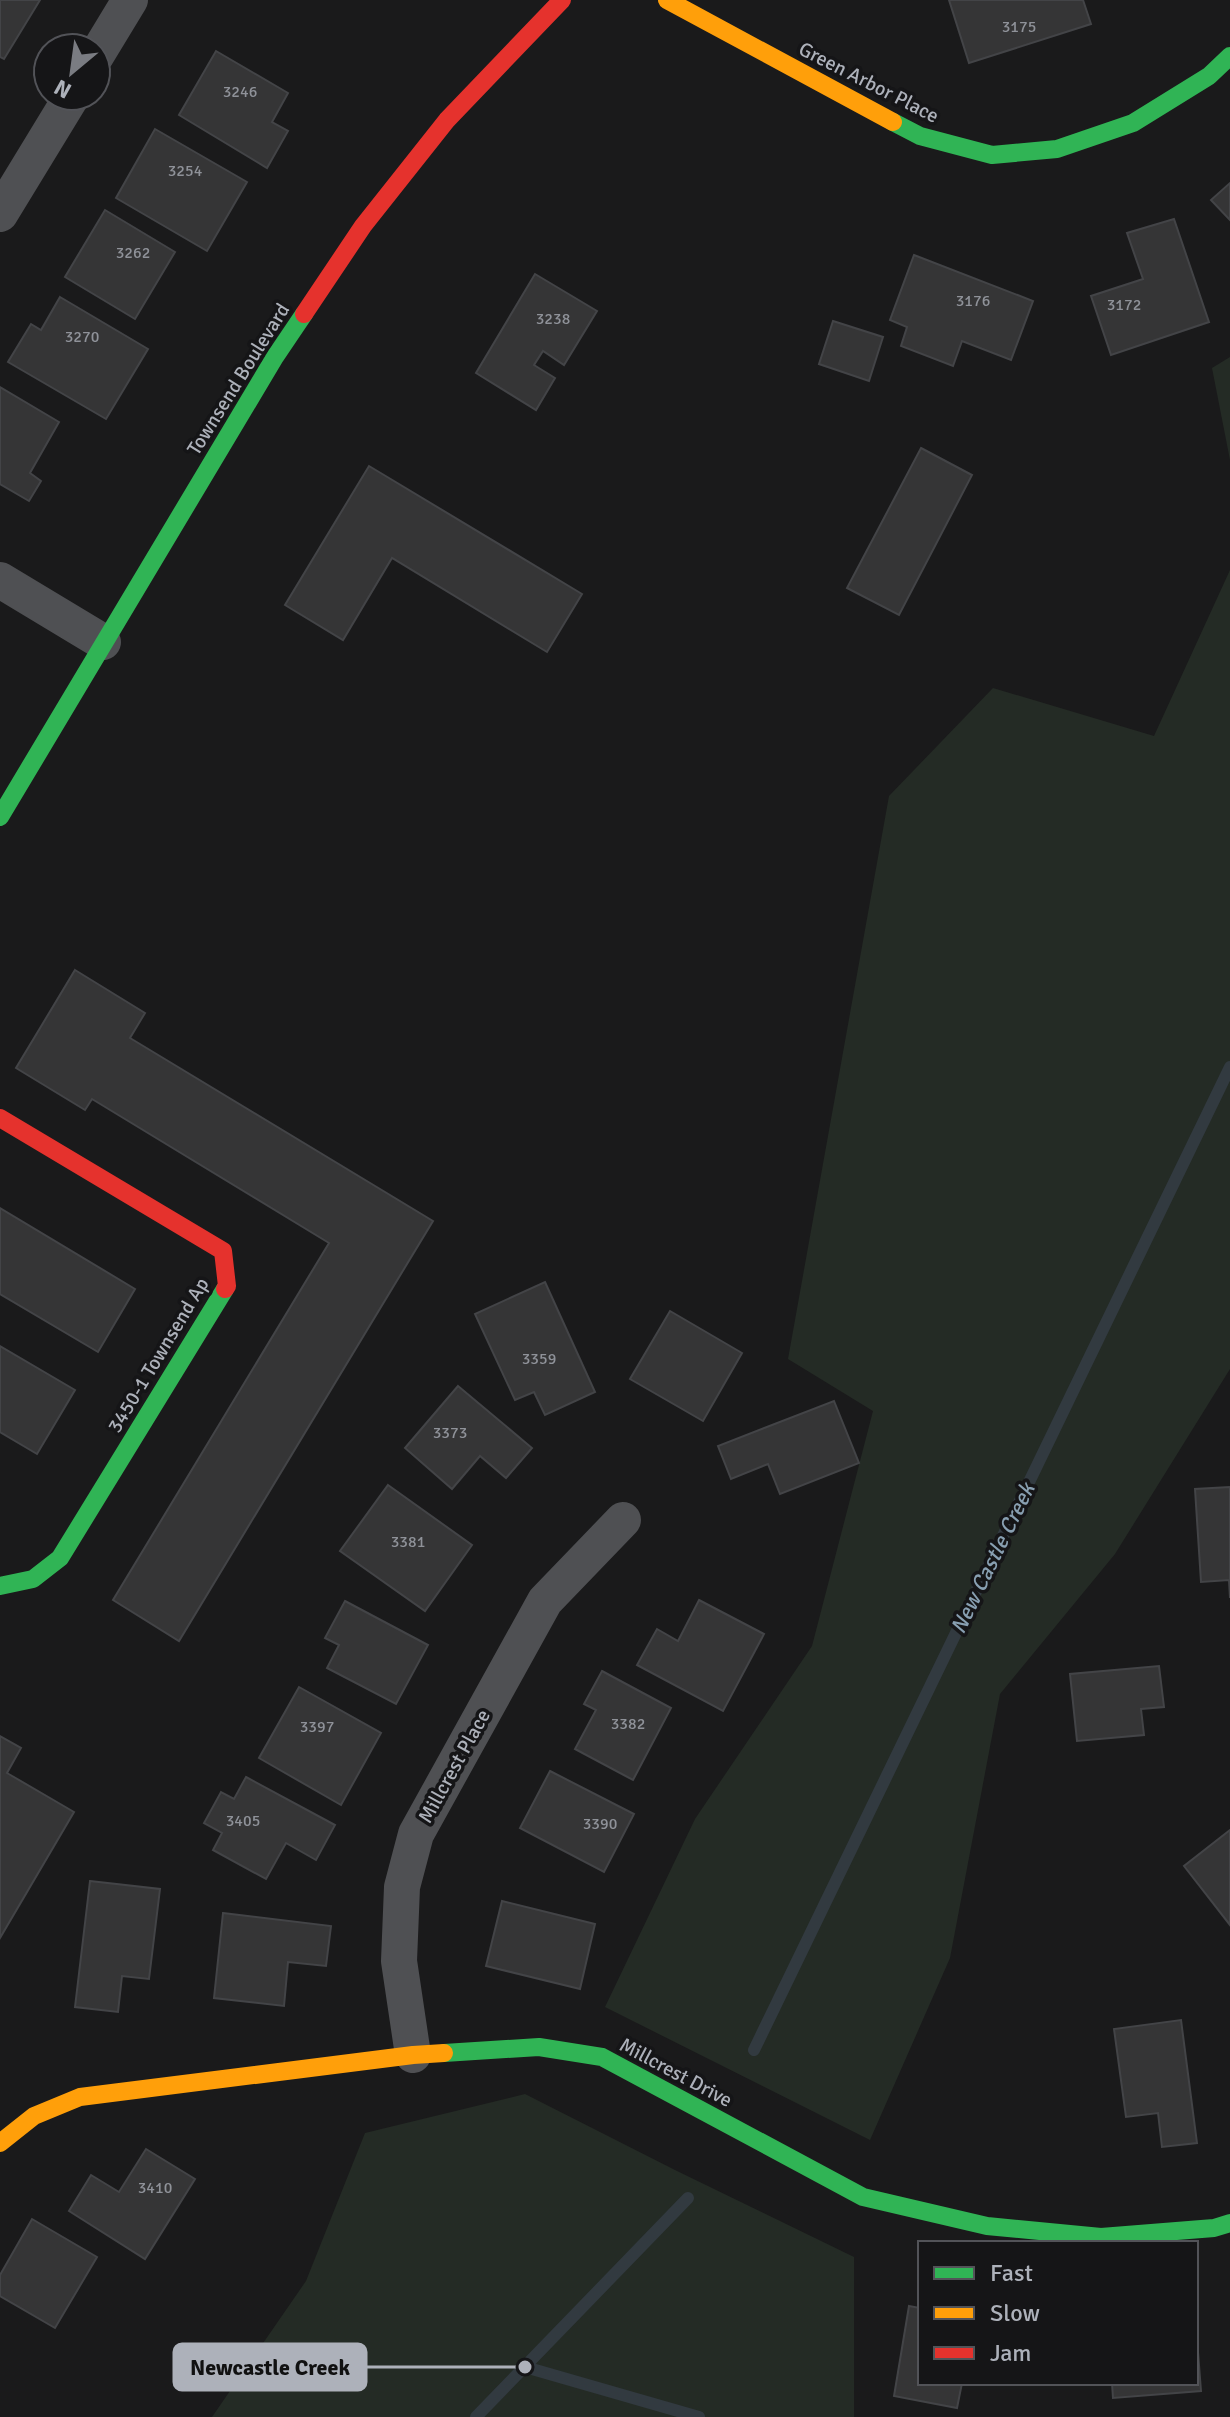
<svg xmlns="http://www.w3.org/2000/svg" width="1230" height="2417" font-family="Signika,sans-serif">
<rect width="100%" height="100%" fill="#1a1a1b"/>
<g fill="#242b25">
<polygon points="1230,357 1230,460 1212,368"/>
<polygon points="1230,570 1230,1369 1115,1554 1000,1694 950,1958 870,2140 605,2007 695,1819 812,1646 873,1411 788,1359 889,796 993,688 1154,736"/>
<polygon points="525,2094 675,2170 854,2257 854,2417 212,2417 306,2281 365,2133"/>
</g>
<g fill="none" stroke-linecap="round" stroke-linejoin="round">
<g stroke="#323a40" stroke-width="12">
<polyline points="754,2050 1230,1067"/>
<polyline points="525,2367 699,2417"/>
<polyline points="476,2417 688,2198"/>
</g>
</g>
<g fill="#353536" stroke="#434447" stroke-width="2">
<polygon points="0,0 40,0 4,59 0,57"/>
<polygon points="949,0 1083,0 1091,24 969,63"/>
<polygon points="216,51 288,93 272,122 288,131 267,168 179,115"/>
<polygon points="155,129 247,182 207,251 116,198"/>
<polygon points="1230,183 1230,220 1211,200"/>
<polygon points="105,210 175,252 135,319 65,277"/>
<polygon points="1174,219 1209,322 1111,355 1091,296 1143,279 1127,233"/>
<polygon points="914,255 1033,301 1011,360 962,341 953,366 901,346 907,327 890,320"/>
<polygon points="535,274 597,311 564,365 543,351 534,365 555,378 536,410 476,373"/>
<polygon points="60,297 148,349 106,419 8,362 31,324 41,330"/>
<polygon points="833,321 883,337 869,381 819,364"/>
<polygon points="0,387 59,422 30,473 41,481 29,501 0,484"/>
<polygon points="921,448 972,475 899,615 847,588"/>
<polygon points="369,466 582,594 547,652 392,558 343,640 285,605"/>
<polygon points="75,970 145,1013 130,1038 433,1221 179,1641 113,1600 329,1243 92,1099 85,1110 16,1068"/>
<polygon points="0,1208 135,1289 98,1352 0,1294"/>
<polygon points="545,1282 595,1392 545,1415 534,1392 515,1400 475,1314"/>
<polygon points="670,1311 742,1353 703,1421 630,1379"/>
<polygon points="0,1346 75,1390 37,1454 0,1432"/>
<polygon points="458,1386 532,1448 506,1478 480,1456 452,1489 405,1448"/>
<polygon points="834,1401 859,1463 780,1494 768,1464 731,1479 718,1446"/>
<polygon points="388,1485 472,1545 425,1611 340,1551"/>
<polygon points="1230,1487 1230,1598 1229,1580 1201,1582 1195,1489"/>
<polygon points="699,1600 764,1634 723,1711 637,1665 657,1629 678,1641"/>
<polygon points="345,1601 428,1645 396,1704 327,1668 339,1645 325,1638"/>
<polygon points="1159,1666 1164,1707 1141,1709 1144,1735 1077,1741 1070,1674"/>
<polygon points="602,1671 671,1708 633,1780 575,1749 596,1710 584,1704"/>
<polygon points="299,1687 381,1733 341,1805 259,1758"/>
<polygon points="0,1736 21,1748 7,1773 74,1812 0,1938"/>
<polygon points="550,1771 634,1814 604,1872 520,1828"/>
<polygon points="246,1777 335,1825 316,1860 286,1843 266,1879 213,1850 222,1833 204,1823 221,1792 234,1799"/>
<polygon points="1230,1830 1230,1925 1184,1866"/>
<polygon points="90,1881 160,1889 149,1979 122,1976 118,2012 75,2007"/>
<polygon points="502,1901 595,1924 580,1989 486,1966"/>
<polygon points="223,1913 331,1926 326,1966 288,1962 284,2006 214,1998"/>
<polygon points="1181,2020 1197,2143 1162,2147 1158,2113 1126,2117 1114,2029"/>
<polygon points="146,2149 195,2179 145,2259 69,2211 91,2175 119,2192"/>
<polygon points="32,2219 97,2257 55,2328 0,2296 0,2275"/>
<polygon points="909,2306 920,2308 920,2383 962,2383 957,2408 894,2396"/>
<polygon points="1196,2326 1201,2391 1113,2398 1112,2383 1196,2383"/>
</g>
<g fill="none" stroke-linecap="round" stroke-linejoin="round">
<g stroke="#4f5053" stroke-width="36">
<polyline points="96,56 130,0"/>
<polyline points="0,214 72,96"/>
<polyline points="0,580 103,642"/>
<polyline points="413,2055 399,1961 402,1887 416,1834 545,1601 623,1520"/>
</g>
<g stroke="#30b455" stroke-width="18">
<polyline points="893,122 920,136 992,155 1057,149 1133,123 1209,76 1230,56"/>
<polyline points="0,817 275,357 304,314"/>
<polyline points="0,1586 33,1579 60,1558 225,1289"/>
<polyline points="444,2053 539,2047 602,2057 863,2197 987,2226 1101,2237 1214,2228 1230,2223"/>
</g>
<g stroke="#ff9f0a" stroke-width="18">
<polyline points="667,0 893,122"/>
<polyline points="0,2143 34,2116 80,2097 413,2055 444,2053"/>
</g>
<g stroke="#e5322d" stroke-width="18">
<polyline points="304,314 363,226 447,120 562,0"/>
<polyline points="0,1118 223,1251 227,1286 225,1289"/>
</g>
</g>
<g text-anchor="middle" stroke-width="7" stroke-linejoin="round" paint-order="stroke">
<g font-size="16" fill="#8f9299">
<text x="1019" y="32">3175</text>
<text x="240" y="97">3246</text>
<text x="185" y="176">3254</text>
<text x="133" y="258">3262</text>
<text x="973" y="306">3176</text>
<text x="1124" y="310">3172</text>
<text x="553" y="324">3238</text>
<text x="82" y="342">3270</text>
<text x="539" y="1364">3359</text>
<text x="450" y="1438">3373</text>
<text x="408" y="1547">3381</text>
<text x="628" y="1729">3382</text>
<text x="317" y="1732">3397</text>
<text x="243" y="1826">3405</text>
<text x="600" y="1829">3390</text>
<text x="155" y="2193">3410</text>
</g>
<g font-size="20" fill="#adb1ba" stroke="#151517">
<text transform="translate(869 82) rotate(27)" y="7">Green Arbor Place</text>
<text transform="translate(238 379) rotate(-58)" y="7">Townsend Boulevard</text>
<text transform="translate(158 1355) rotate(-59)" y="7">3450-1 Townsend Ap</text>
<text transform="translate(454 1766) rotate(-61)" y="7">Millcrest Place</text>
<text transform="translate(676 2072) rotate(28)" y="7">Millcrest Drive</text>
</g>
<g font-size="22" font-style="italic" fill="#889fb1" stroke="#151517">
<text transform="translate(992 1558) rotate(-64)" y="8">New Castle Creek</text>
</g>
</g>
<path fill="none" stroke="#adb1ba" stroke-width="3" d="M525 2367L366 2367"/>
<circle fill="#adb1ba" stroke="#151517" stroke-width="3" cx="525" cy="2367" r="8"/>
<rect fill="#adb1ba" stroke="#adb1ba" stroke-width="3" x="174" y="2344" width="192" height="46" rx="8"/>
<g font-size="22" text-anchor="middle" font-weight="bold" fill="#111">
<text x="270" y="2375">Newcastle Creek</text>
</g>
<rect x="918" y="2241" width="280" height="144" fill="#151517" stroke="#525358" stroke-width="2"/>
<rect x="934" y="2267" width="40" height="12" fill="#30b455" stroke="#525358" stroke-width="2"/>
<text x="990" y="2281" font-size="24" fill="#adb1ba">Fast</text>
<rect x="934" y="2307" width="40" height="12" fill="#ff9f0a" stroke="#525358" stroke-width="2"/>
<text x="990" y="2321" font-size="24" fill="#adb1ba">Slow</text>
<rect x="934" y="2347" width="40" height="12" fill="#e5322d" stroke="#525358" stroke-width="2"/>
<text x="990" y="2361" font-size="24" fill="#adb1ba">Jam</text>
<g transform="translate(72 72) rotate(209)"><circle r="38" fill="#151517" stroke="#525358" stroke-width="2"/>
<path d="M0-6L14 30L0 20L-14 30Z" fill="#7a7c82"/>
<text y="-12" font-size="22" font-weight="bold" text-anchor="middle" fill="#adb1ba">N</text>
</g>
</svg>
